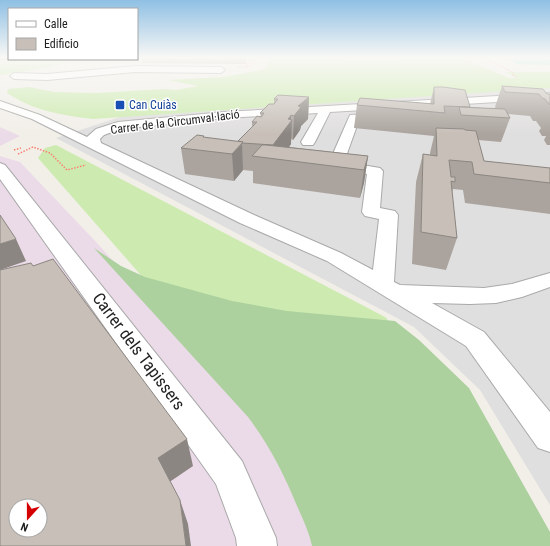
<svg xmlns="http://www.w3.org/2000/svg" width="550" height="546" font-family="'Roboto Condensed',sans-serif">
<rect width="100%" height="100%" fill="#f2efe9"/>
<polygon fill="#e0dfdf" points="550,87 550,505 480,390 414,327 56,138 156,105"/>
<g fill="#ebdbe8" fill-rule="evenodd">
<polygon points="0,127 20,136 0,146"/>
<path d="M 0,156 L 20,162 L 98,244 L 355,533 L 355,546 L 0,546 ZM 16,506 L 40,506 L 40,530 L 16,530 Z"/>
</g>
<g fill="#cdebb0">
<path d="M 270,58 L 400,60 L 401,58 L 462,58 L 509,78 L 517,78 L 505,72 L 550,72 L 550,88 L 93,119 C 61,115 34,111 7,93 L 8,89 L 29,87 L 54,92 L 95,93 L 163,89 L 176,90 L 198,86 L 168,80 L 224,77 L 265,69 Z"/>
<polygon points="16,59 63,59 66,60 65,63 46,68 0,75 0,62"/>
<polygon points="56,145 385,317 449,383 362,527 38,158 45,148"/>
</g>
<path fill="#add19e" d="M 94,248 L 121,266 L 145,277 L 232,301 L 287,311 L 395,321 L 419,340 L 469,388 L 550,532 L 550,546 L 312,546 C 309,532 303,519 297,506 C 284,474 269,445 248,417 Z"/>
<polygon fill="#88e0be" points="507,58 550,58 550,65 516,64"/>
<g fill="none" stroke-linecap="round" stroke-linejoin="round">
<g stroke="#a9a9a9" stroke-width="2">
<g id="street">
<polygon points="135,66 221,67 225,70 221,73 135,72 47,80 14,79 10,76 14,73 47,74"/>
<polygon points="550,93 550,99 330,112 315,142 313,145 303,145 301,142 318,113 224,118 120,129 104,135 100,139 101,143 254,215 341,253 373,270 379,219 365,216 362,212 367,174 330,168 328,165 350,115 381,113 383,115 381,117 359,120 344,162 380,168 383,171 380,208 395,211 398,215 394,282 400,285 484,288 512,284 550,273 550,287 522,297 496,303 470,304 432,303 484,332 550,412 550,452 538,448 466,346 327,261 240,223 32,119 0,108 0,101 40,115 87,137 96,129 118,122 224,112"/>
<polygon points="0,163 5,165 242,461 276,538 277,546 237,546 236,538 216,484 0,179"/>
</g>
</g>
<g stroke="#fa8072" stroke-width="1" stroke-dasharray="1 1" stroke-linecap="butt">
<polyline points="485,58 514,73 512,75 517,77"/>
<polyline points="243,60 255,60"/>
<polyline points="248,66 246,66 250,58"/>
<polyline points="239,67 249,67 256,58"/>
</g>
<g stroke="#fa8072" stroke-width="1.5" stroke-dasharray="1.5 1.5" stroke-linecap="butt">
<polyline points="14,150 21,148"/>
<polyline points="18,154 33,147 50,153 67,170 86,165"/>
</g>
<use href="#street" fill="#fff" fill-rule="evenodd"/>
</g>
<g fill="#aba49e">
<polygon points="141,58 246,58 246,61 245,64 142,63"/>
<polygon points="502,86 550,94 550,145 547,145 544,140 546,136 542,136 539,131 541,128 536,121 533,121 530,116 508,114 510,118 501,142 478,140 484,161 550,168 550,214 465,203 463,190 453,189 452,192 457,238 446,270 412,264 416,182 423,154 430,155 430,153 434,136 354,128 357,105 430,104 434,87 470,107 496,109 495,107"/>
<polygon points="309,97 308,119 301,126 300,130 293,140 291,139 291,144 289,147 368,156 364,183 360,198 253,183 253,171 243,170 234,181 185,174 181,148 204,138 238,142 252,127 252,122 261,117 260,113 274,104 274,99"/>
</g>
<g fill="#8b8681">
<polygon points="0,58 9,58 9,59 11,59 0,61"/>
<polygon points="244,58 246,58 246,61 245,64"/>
<polygon points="309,97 308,119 301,126 300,130 293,140 294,116 298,106"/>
<polygon points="291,115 291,121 292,120 291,144 281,159 273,145 288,119"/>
<polygon points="242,144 243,170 234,181 232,154"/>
<polygon points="368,156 364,183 360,198 364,170"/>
<polygon points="16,239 26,261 0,270 0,244"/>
<polygon points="187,439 193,466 168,483 158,458"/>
<polygon points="180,500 188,524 191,546 186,546"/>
</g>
<g fill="#c7bfb8" stroke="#8b8681" fill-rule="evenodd">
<polygon points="502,86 543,89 547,94 550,94 550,105 545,99 542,98 539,94 505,92"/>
<polygon points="434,87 443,87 465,90 470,107 444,106 445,113 357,105 360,98 434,104"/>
<polygon points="278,95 309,97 298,106 301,107 294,116 291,115 289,118 288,119 292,120 273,145 242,143 243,142 238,141 257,122 252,122 257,116 261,117 264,113 260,113 269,104 274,104 278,99 274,99"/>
<polygon points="459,107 505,109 510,118 461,115"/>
<polygon points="436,128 464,129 465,130 476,131 484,161 550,168 550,183 474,174 472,162 449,160 451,177 455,177 455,182 451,181 457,238 421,232 423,154 437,156"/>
<polygon points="197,135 204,136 203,137 243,142 232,154 181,148"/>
<polygon points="262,145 266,145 368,156 364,170 252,156"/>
<polygon points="0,215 16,239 0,244"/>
<path d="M 53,259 L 187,439 L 158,458 L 180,500 L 186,546 L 0,546 L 0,270 L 31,263 L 33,266 ZM 16,506 L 40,506 L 40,530 L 16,530 Z"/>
</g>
<linearGradient id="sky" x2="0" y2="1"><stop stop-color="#8fc0e4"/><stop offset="0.43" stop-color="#f9f8f5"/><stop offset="1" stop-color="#f9f8f5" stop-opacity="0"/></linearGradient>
<rect width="550" height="134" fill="url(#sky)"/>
<rect fill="#1a4fb4" stroke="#fff" stroke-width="1.5" x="115" y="100" width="10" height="10" rx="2"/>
<g text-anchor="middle" stroke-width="3" stroke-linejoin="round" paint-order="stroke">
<g font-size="12" fill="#164399" stroke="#fff" text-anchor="start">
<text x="129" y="109">Can Cuiàs</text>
</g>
<g font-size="12" fill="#222" stroke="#fff">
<text transform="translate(175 122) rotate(-7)" y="4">Carrer de la Circumval·lació</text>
</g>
<g font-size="17" fill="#222" stroke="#fff">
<text transform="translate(139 351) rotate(53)" y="6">Carrer dels Tapissers</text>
</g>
</g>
<rect x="8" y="8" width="130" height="52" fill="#ffffff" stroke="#a7a7a7"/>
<rect x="16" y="21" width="20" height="6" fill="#ffffff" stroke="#a7a7a7"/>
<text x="44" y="28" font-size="12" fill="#222222">Calle</text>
<rect x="16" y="38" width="20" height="12" fill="#c7bfb8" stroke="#a7a7a7"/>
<text x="44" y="48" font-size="12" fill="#222222">Edificio</text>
<g transform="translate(28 518) rotate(201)"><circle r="19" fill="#ffffff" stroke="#a7a7a7"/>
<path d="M0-3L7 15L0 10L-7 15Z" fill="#d40000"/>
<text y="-6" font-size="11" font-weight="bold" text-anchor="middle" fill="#222222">N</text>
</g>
</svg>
